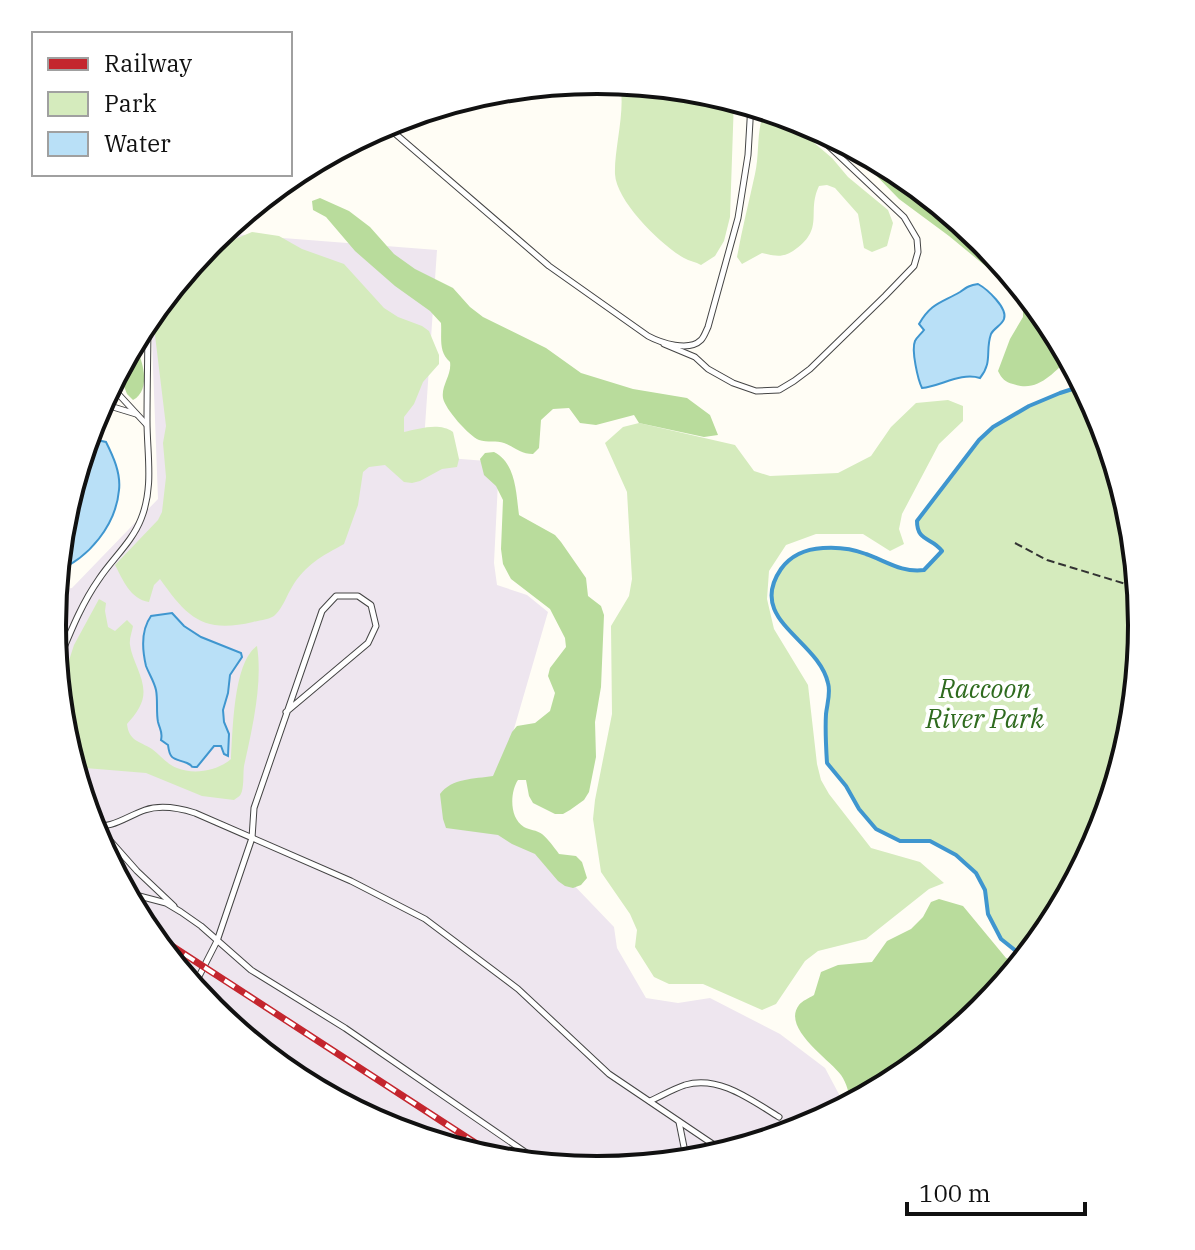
<svg xmlns="http://www.w3.org/2000/svg" width="1195" height="1250" font-family="'IBM Plex Serif',serif">
<rect width="100%" height="100%" fill="#fffdf5"/>
<polygon fill="#eee6ef" points="220,233 437,250 423,456 499,462 494,563 497,585 527,595 548,612 493,801 614,927 617,948 646,998 678,1003 710,998 780,1034 825,1068 841,1098 844,1109 806,1129 703,1160 597,1170 491,1160 388,1129 294,1078 211,1010 144,928 93,833 62,731 52,625 55,590 72,588 158,499 152,340 155,309 212,239"/>
<g fill="#d5ebbd">
<path d="M 619,82 L 704,90 L 734,99 L 730,217 L 724,241 L 715,256 L 701,265 C 696,262 689,261 684,258 C 661,245 616,201 615,174 C 614,148 627,106 619,82 Z"/>
<path d="M 777,117 L 786,119 L 832,158 L 848,177 L 888,210 L 893,223 L 887,246 L 872,252 L 864,248 L 858,214 L 835,188 L 827,185 L 819,186 C 806,213 826,229 793,251 C 782,258 775,256 762,253 L 742,264 L 737,257 C 742,229 749,202 755,174 C 759,157 757,139 761,122 Z"/>
<path d="M 252,232 L 279,236 L 302,249 L 344,264 L 384,308 L 398,317 L 422,326 L 429,331 L 439,355 L 439,364 L 423,382 L 414,404 L 404,417 L 404,432 C 419,429 439,422 453,432 L 459,459 L 457,467 L 442,469 L 420,481 L 412,483 L 404,482 L 385,465 L 369,467 L 363,472 L 358,505 L 344,544 C 322,556 305,565 292,587 C 287,595 283,607 276,614 C 271,620 260,620 253,622 C 203,634 187,617 160,579 L 154,585 L 149,602 C 130,599 123,580 115,565 L 158,520 L 162,512 L 166,477 L 163,443 L 166,426 L 154,327 L 156,307 L 210,242 L 228,242 Z"/>
<path d="M 1085,385 L 1102,417 L 1133,519 L 1143,625 L 1132,732 L 1101,834 L 1051,928 L 1026,959 L 1001,939 L 988,914 L 985,890 L 976,873 L 956,855 L 930,841 L 900,841 L 876,829 L 859,809 L 846,786 L 827,763 C 826,747 825,730 826,714 C 827,704 831,693 828,683 C 818,639 746,620 781,569 C 791,555 806,549 823,548 C 837,547 853,549 866,554 C 886,561 902,573 924,570 L 942,551 C 932,537 917,542 917,521 L 979,440 L 993,427 L 1029,406 L 1060,393 Z"/>
<polygon points="948,400 963,406 963,421 939,444 902,514 899,529 904,544 890,551 863,534 816,534 786,545 769,571 767,599 774,629 808,685 817,764 821,780 829,794 871,848 920,862 944,883 929,889 866,939 818,951 805,961 776,1004 762,1010 703,984 669,984 654,977 635,947 637,930 630,914 601,872 593,819 595,800 612,714 611,626 629,596 632,579 627,492 605,443 623,427 639,423 735,445 754,471 770,476 838,473 871,456 891,427 916,403"/>
<path d="M 99,599 L 106,603 L 105,611 L 108,627 L 115,631 L 127,620 L 133,626 C 132,632 129,639 130,645 C 133,666 152,686 139,708 C 136,714 131,719 127,724 C 129,741 139,741 152,749 C 160,755 168,765 177,768 C 194,775 217,771 231,759 C 233,732 233,662 257,646 C 263,684 252,729 244,766 C 243,774 244,783 242,791 C 240,797 239,796 234,800 L 202,796 L 146,773 L 73,767 L 62,731 L 59,691 L 74,645 Z"/>
</g>
<g fill="#b9dc9c">
<path d="M 830,134 L 901,172 L 984,240 L 1051,322 L 1070,357 C 1053,373 1038,393 1013,384 C 1005,382 1002,379 998,371 L 1010,339 L 1023,317 L 1023,309 L 1017,292 L 949,236 L 899,199 L 865,164 Z"/>
<path d="M 320,198 L 349,211 L 370,227 L 394,254 L 415,269 L 453,288 L 470,307 L 483,317 L 546,348 L 581,373 L 633,389 L 687,398 L 710,415 L 718,435 L 704,437 L 639,423 L 634,415 L 596,425 L 580,423 L 569,408 L 553,409 L 541,420 L 539,448 L 533,454 C 521,454 515,447 504,443 C 497,440 487,443 479,440 C 469,436 445,409 443,398 C 441,385 452,375 450,362 C 438,352 442,337 441,323 L 430,311 L 395,286 L 355,251 L 326,217 L 313,210 L 312,201 Z"/>
<path d="M 133,343 C 143,358 152,390 133,400 L 127,394 L 118,371 Z"/>
<path d="M 494,452 C 516,463 516,493 519,515 L 555,535 L 561,542 L 586,578 L 588,596 L 601,606 L 604,615 L 601,687 L 595,722 L 596,757 L 589,792 L 584,800 L 570,810 L 563,814 L 555,814 L 533,803 L 529,796 L 526,780 L 518,780 C 510,792 509,818 524,827 C 529,830 537,830 542,834 C 548,839 554,847 559,854 L 576,856 L 582,862 L 587,878 L 581,885 L 573,888 L 565,886 L 558,881 L 535,854 L 512,844 L 498,835 L 446,828 L 443,819 L 440,794 C 452,778 474,779 493,776 L 512,732 L 517,726 L 535,723 L 550,711 L 555,693 L 548,676 L 550,668 L 566,647 L 565,638 L 550,609 L 511,579 L 503,564 L 501,549 L 503,500 L 496,486 L 484,475 L 480,459 L 485,453 Z"/>
<path d="M 939,899 L 963,906 L 1006,958 L 1022,963 L 983,1011 L 900,1079 L 852,1105 C 849,1095 847,1083 841,1075 C 830,1060 781,1028 799,1005 C 802,1001 809,998 814,995 L 821,972 L 838,965 L 872,962 L 887,941 L 911,929 L 923,917 L 931,902 Z"/>
</g>
<g fill="#b9e0f7" stroke="#3f96cf" stroke-width="2">
<path d="M 978,284 C 987,289 1008,308 1004,319 C 1002,325 994,328 991,334 C 985,351 993,362 980,378 C 961,372 941,386 922,388 C 918,380 911,350 915,341 C 917,337 921,334 924,330 L 919,324 C 931,303 941,303 960,292 C 967,287 970,285 978,284 Z"/>
<path d="M 87,438 L 106,442 C 113,456 121,473 119,490 C 116,525 89,558 57,571 L 63,518 Z"/>
<path d="M 172,613 L 184,626 L 201,637 L 241,653 L 242,657 L 230,675 L 228,693 L 223,710 L 224,722 L 229,734 L 228,756 L 224,754 L 221,746 L 214,746 L 197,767 C 186,766 197,768 187,763 C 174,758 170,761 168,745 L 161,740 C 163,732 160,730 158,722 C 156,712 158,700 156,690 C 154,681 149,674 146,666 C 142,649 141,630 151,616 Z"/>
</g>
<g fill="none" stroke-linecap="round" stroke-linejoin="round">
<path stroke="#3f96cf" stroke-width="4" d="M 1026,959 L 1001,939 L 988,914 L 985,890 L 976,873 L 956,855 L 930,841 L 900,841 L 876,829 L 859,809 L 846,786 L 827,763 C 826,747 825,730 826,714 C 827,704 831,693 828,683 C 818,639 746,620 781,569 C 791,555 806,549 823,548 C 837,547 853,549 866,554 C 886,561 902,573 924,570 L 942,551 C 932,537 917,542 917,521 L 979,440 L 993,427 L 1029,406 L 1060,393 L 1085,385"/>
<g stroke="#444" stroke-width="7">
<g id="lane">
<path d="M 384,124 L 549,266 L 648,336 C 661,343 689,352 701,340 C 704,337 706,331 708,327 L 738,218 L 748,155 L 751,104"/>
<polyline points="664,344 695,357 708,369 733,383 756,391 779,390 794,381 810,369 885,296 914,266 918,252 917,239 904,217 801,120"/>
<polyline points="110,385 146,424"/>
<polyline points="100,403 136,414"/>
<path d="M 56,667 C 69,636 80,606 99,579 C 113,558 132,542 141,519 C 154,487 147,454 147,421 C 147,386 148,351 148,316"/>
<path d="M 91,825 C 111,830 127,816 145,810 C 160,805 179,808 195,813 L 351,881 L 425,919 L 518,989 L 609,1074 L 726,1153"/>
<polyline points="98,827 137,871 174,906"/>
<polyline points="124,892 166,903 181,912 201,926 251,970 345,1028 544,1165"/>
<polyline points="193,988 217,941 252,838 254,808 322,611 336,596 358,596 371,605 376,626 368,643 286,712"/>
<path d="M 650,1101 C 661,1096 673,1089 685,1085 C 719,1075 751,1100 779,1117"/>
<polyline points="679,1122 687,1162"/>
</g>
</g>
<polyline stroke="#333" stroke-width="2" stroke-dasharray="8 4" stroke-linecap="butt" points="1015,543 1047,560 1139,588"/>
<use href="#lane" stroke="#fff" stroke-width="5"/>
<g stroke="#c4262e" stroke-width="7">
<polyline id="rail" points="144,928 503,1161"/>
</g>
<use href="#rail" stroke="#fff" stroke-width="4" stroke-dasharray="12" stroke-linecap="butt"/>
</g>
<g text-anchor="middle" stroke-width="8" stroke-linejoin="round" paint-order="stroke">
<g font-size="26" font-style="italic" fill="#2f6b1f" stroke="#fff">
<text x="985" y="698">Raccoon<tspan x="985" dy="30">River Park</tspan></text>
</g>
</g>
<path d="M0 0H1195V1250H0ZM66 625a531 531 0 1 1 1062 0a531 531 0 1 1-1062 0Z" fill="#fff" fill-rule="evenodd"/>
<path fill="none" stroke="#111" stroke-width="4" d="M66 625a531 531 0 1 1 1062 0a531 531 0 1 1-1062 0Z"/>
<rect x="32" y="32" width="260" height="144" fill="#ffffff" stroke="#a0a0a0" stroke-width="2"/>
<rect x="48" y="58" width="40" height="12" fill="#c4262e" stroke="#a0a0a0" stroke-width="2"/>
<text x="104" y="72" font-size="24" fill="#111111">Railway</text>
<rect x="48" y="92" width="40" height="24" fill="#d5ebbd" stroke="#a0a0a0" stroke-width="2"/>
<text x="104" y="112" font-size="24" fill="#111111">Park</text>
<rect x="48" y="132" width="40" height="24" fill="#b9e0f7" stroke="#a0a0a0" stroke-width="2"/>
<text x="104" y="152" font-size="24" fill="#111111">Water</text>
<path d="M907 1202v12h178v-12" fill="none" stroke="#111111" stroke-width="4"/>
<text x="919" y="1202" font-size="24" fill="#111111" stroke="#ffffff" stroke-width="6" paint-order="stroke">100 m</text>
</svg>
